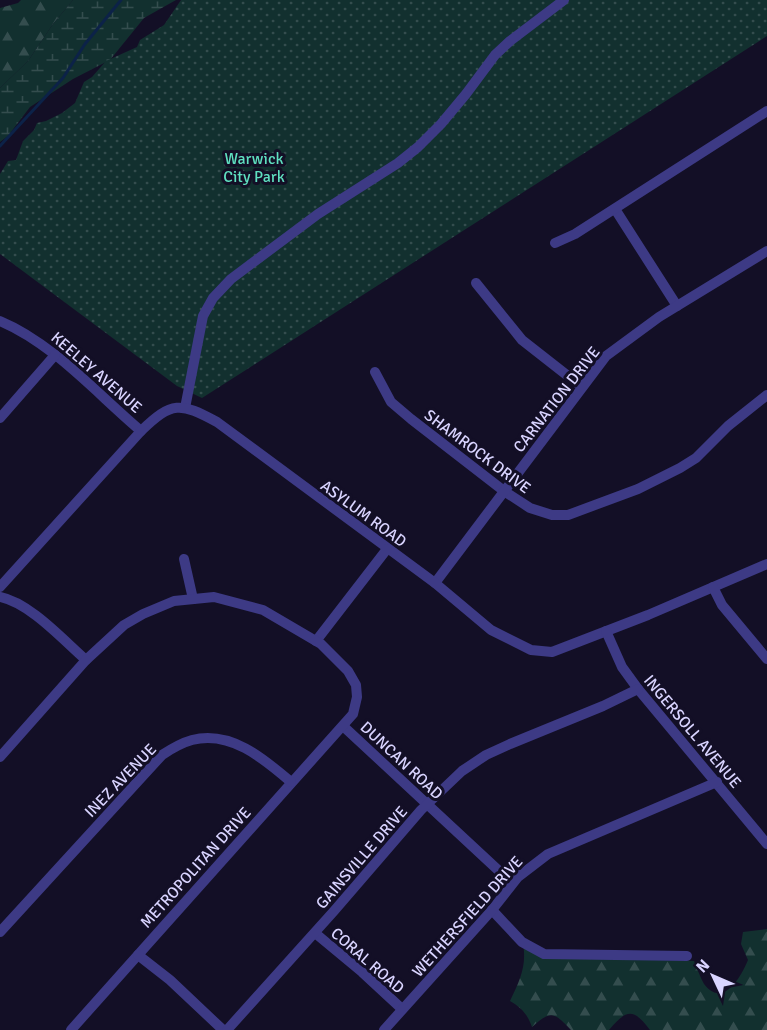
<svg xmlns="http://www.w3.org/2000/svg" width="767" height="1030" font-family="Signika,sans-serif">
<defs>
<pattern id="forest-firs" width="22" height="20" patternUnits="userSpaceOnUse" patternTransform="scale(1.5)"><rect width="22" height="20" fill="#12302f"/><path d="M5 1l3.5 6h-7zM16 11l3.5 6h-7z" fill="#344d4e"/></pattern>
<pattern id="wetland-marsh" width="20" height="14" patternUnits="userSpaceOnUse" patternTransform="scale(1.5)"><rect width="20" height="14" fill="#12302f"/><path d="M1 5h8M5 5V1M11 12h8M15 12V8" fill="none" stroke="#344d4e"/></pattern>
<pattern id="park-dots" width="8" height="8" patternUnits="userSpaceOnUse" patternTransform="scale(1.5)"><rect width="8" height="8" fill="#12302f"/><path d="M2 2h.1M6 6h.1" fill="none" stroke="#344d4e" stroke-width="1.8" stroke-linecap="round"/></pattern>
</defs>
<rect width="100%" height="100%" fill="#130f26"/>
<g fill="url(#forest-firs)">
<polygon points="21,0 73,0 53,24 28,61 0,88 0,8 18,3"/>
<path d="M 767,929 L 767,1030 L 650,1030 C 633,1007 626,1010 609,1030 L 571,1030 C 554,1012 551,1010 532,1027 C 528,1015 521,1007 510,1001 C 520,980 527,966 523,943 L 545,953 L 694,961 C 697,968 700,977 704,984 C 723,1009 741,977 748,960 L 741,944 L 743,932 Z"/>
</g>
<polygon fill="url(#wetland-marsh)" points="73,0 176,0 144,18 110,60 73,79 30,107 8,136 0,142 0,88 28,61 53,24"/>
<polygon fill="url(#park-dots)" points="181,0 767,0 767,36 202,398 177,386 0,254 0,174 8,161 16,160 23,141 34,130 37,123 46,121 62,113 75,103 84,82 92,77 106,61 137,47 140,40 164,25"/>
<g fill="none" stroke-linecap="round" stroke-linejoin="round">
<polyline stroke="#0c2248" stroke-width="3" points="0,146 63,78 85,44 121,0"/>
<g stroke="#3d3a85" stroke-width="10">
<polyline points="615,209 677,306"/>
<polyline points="555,243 575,234 767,111"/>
<polyline points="476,283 522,340 582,387"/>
<path d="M 0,321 C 53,343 97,394 141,431"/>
<polyline points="375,372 391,402 411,419 504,491 530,508 552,515 568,515 638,489 680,468 696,458 728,426 767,395"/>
<polyline points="185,408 203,316 213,298 231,279 318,214 398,163 418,147 441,124 466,94 495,55 510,41 564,0"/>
<polyline points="0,418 55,355"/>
<polyline points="184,559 193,599"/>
<polyline points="435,583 606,356 659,317 767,251"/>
<path d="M 0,587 L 141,431 C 172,401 180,402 217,422 L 435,583 L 491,630 L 531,650 L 552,652 L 648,615 L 767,564"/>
<polyline points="713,587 722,605 767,659"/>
<path d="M 0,597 C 30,603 63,640 86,660"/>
<polyline points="606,631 622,667 638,689 767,844"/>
<polyline points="316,641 387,549"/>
<polyline points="343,726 512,883"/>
<polyline points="0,757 86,660 124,625 143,614 174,601 214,597 263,610 321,644 348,671 356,685 357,697 353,714 71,1030"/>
<polyline points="492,910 522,942 544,954 687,956"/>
<path d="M 0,932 L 162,755 C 171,749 181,743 192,740 C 231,730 264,759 291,782"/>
<polyline points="315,933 362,972 402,1009"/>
<polyline points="138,955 170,980 223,1030"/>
<polyline points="227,1030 334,911 421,810 462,771 486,755 510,744 603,706 638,689"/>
<polyline points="384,1030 492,910 518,877 548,854 717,782"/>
</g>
</g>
<g text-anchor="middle" stroke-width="6" stroke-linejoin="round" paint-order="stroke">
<g font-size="16" fill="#5fe0c0" stroke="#130f26">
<text x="254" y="164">Warwick<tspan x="254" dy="18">City Park</tspan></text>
</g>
<g font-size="16" fill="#d9d4ff" stroke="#130f26">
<text transform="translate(97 372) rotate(41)" y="6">KEELEY AVENUE</text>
<text transform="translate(556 399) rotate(-52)" y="6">CARNATION DRIVE</text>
<text transform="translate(478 451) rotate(37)" y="6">SHAMROCK DRIVE</text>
<text transform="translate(364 513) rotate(36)" y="6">ASYLUM ROAD</text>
<text transform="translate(693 731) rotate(50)" y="6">INGERSOLL AVENUE</text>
<text transform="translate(402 760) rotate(43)" y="6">DUNCAN ROAD</text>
<text transform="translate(120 780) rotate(-46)" y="6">INEZ AVENUE</text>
<text transform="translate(361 857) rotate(-49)" y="6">GAINSVILLE DRIVE</text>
<text transform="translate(195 867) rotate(-48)" y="6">METROPOLITAN DRIVE</text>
<text transform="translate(467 916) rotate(-48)" y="6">WETHERSFIELD DRIVE</text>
<text transform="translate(368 960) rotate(41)" y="6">CORAL ROAD</text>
</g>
</g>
<g transform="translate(713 976) rotate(314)" stroke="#130f26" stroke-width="4.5" paint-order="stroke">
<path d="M0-4.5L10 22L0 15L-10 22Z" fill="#d9d4ff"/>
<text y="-9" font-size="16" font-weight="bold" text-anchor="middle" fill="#d9d4ff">N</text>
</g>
</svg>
